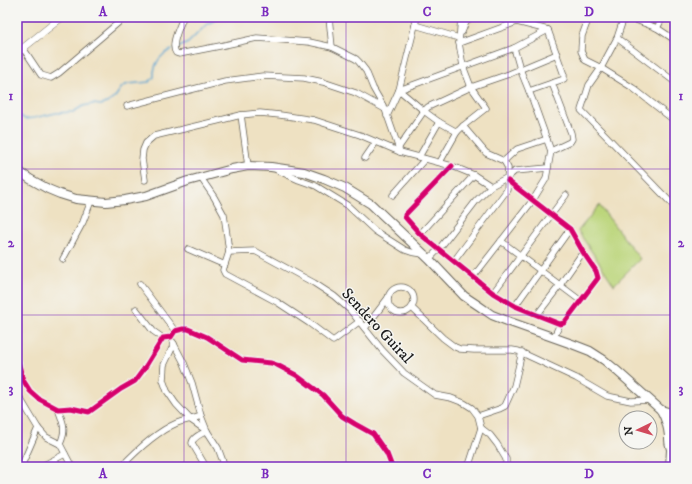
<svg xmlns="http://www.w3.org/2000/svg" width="692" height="484" font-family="'IM FELL DW Pica',serif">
<rect width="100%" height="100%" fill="#f6f6f2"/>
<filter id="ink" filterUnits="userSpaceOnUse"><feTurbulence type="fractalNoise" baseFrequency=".025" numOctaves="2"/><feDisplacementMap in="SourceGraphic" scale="8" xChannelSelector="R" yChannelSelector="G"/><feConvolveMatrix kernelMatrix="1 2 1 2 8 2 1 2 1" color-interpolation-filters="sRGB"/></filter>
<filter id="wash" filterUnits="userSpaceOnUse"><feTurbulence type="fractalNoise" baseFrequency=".012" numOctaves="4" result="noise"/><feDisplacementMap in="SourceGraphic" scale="16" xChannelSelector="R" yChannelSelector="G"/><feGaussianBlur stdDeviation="0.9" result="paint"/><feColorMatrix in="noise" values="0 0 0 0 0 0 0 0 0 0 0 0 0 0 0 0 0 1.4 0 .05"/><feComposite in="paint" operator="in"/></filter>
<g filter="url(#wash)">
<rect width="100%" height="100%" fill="#eee1c2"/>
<polygon fill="#bbd57a" stroke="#6c784b" points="599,205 640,259 614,285 578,231"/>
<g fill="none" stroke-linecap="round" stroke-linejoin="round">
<g stroke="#58a3d0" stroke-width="1.5">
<polyline points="236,17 244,17"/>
<polyline points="175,49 188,43 207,24 222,17"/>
<path d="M 17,114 L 25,119 L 34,118 L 56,113 L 73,112 L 83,106 L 93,104 L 101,105 L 109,102 L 115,97 L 122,87 L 128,84 L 149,82 L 154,77 C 153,69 157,60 163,55 C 165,53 169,51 172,50"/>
</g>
</g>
</g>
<g filter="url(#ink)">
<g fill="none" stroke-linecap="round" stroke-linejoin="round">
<g stroke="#666156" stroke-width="7">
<g id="minor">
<polyline points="329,17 332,47"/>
<polyline points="589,17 582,36 581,51 585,60 601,68 633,88 675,121"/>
<polyline points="624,17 617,38 601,68 589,85 581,110 675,207"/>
<polyline points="628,17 657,28 675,40"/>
<path d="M 182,20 C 179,28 170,45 176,53 L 179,54 L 220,46 L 257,38 L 309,42 L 332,47 L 356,59 L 359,62 L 366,71 L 373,88 L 385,109 L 400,152"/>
<polyline points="415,25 459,38"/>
<polyline points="657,28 663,17"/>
<polyline points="548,30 564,75 564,79 552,83 571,133 572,139 570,142 551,151"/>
<polyline points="462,32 466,22 473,17"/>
<polyline points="617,38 675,82"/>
<polyline points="459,43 517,22 548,30"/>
<polyline points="23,48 41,75 51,78 59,73 125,17"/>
<polyline points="529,91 552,83"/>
<polyline points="127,106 225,81 263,76 304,78 323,82 356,93 385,109"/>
<polyline points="241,115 248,166"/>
<polyline points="387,116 399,90 417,17"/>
<polyline points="463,126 486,153 504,161"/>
<polyline points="457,132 439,122 424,111 399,90 514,48 548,30"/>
<polyline points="399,147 424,111 428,107 471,87 509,74 557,54"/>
<polyline points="419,157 439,122"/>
<polyline points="365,158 376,142"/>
<polyline points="440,162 457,132 463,126 486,108 471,87 463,66 459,43 461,17"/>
<polyline points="452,166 405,215 405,217 420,234 493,293 515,306 537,315 560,324 564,323 598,278 596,271 583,252 570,229 508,181"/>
<polyline points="277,170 299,180 316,186 347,205 375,231 405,250 411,252 423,254"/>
<polyline points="201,178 214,197 224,215 226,228 229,252 223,270 225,274 277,302 309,323 333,341 360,321"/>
<polyline points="145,180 142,159 143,150 146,143 154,136 217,121 241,115 260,113 280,115 314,120 360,135 400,152 452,166 474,175 491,186"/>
<polyline points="393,195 425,159"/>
<polyline points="420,234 474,175"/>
<polyline points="501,241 581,301"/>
<polyline points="188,249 225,265"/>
<polyline points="229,252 255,251 314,283 334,296 350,310 382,350 404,373 435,395 451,398 464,403 472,408 478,416 481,428 490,435 497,444 506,459 506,467"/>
<polyline points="63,259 83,222 91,201"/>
<polyline points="429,259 439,249 476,201 491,186 508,177 515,171 548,168"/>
<polyline points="454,261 507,190 508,168 504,161 517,149 547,139"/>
<polyline points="473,277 533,200 546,179 551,151 533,101 520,69 514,48"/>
<polyline points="140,284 175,331"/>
<circle cx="401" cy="300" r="13"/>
<polyline points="493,293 566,195"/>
<polyline points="515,306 570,229"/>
<polyline points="412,308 443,338 455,347 460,349 474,350 512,350 518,351 576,378 607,396 631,401 649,400"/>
<polyline points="136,309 153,331 163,338"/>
<polyline points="537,315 560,285 583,252"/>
<polyline points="365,328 388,298"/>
<polyline points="554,337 560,324"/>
<polyline points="173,342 184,363 192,383 201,416 207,431 218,448 225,467"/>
<path d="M 174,344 L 164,365 L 163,380 L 167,391 L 176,404 L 191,420 L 207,431 C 201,434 193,437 192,443 L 206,467"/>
<polyline points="17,358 23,380 30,391 39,399 58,409 71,408 89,412 121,389 135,381 144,369 163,338 171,337 175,331 183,329 188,329 207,337 242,360 271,363 277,365 296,375 323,395 342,416 355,424 373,434 387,454 392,467"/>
<polyline points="17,393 38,428 46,437 60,444"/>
<path d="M 58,409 C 63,423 67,429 60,444 L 72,467"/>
<polyline points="478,416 499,409 505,406 514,386 522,352"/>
<polyline points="21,467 38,428"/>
<polyline points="40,467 65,454"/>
<path d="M 121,467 C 137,450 156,432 177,423 C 185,420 194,419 201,416"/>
<polyline points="467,467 470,462 481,428"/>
</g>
</g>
<g stroke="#666156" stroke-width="8">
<polyline id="tertiary" points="17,53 62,17"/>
</g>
<g stroke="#666156" stroke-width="10">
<g id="primary">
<path d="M 17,170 L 30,179 L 48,189 L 60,194 L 76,199 L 106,202 L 125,200 L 146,196 L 188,181 L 232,169 L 248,166 L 271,167 L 304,172 L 324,179 L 345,188 L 371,204 L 429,259 L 464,296 L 479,306 L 492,315 L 510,322 L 572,344 L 590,351 L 604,360 L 616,370 L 661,410 C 666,419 668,426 669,436"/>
<polyline points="661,410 675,414"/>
<path d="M 675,422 C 667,433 667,445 675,456"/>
<polyline points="670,467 671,450"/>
</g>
</g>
<use href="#minor" stroke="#fff" stroke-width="5.5"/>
<use href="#tertiary" stroke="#fff" stroke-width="7"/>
<use href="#primary" stroke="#fff" stroke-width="8"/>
<g stroke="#f6f6f2" stroke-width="8">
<g id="cycleway">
<polyline points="452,166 405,215 405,217 420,234 493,293 515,306 537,315 560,324 564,323 598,278 596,271 583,252 570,229 508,181"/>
<polyline points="17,358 23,380 30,391 39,399 58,409 71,408 89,412 121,389 135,381 144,369 163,338 171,337 175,331 183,329 188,329 207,337 242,360 271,363 277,365 296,375 323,395 342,416 355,424 373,434 387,454 392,467"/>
</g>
</g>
<use href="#cycleway" stroke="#d6006c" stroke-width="5"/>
</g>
</g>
<path fill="none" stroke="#7b2cbf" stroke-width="1" stroke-opacity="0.55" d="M 184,17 L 184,467M 346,17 L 346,467M 508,17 L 508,467M 17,169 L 675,169M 17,315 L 675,315"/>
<g text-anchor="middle" stroke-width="3" stroke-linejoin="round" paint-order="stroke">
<g font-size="16" fill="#1c1c1c" stroke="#f6f6f2">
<text transform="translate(378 325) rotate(47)" y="6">Sendero Guiral</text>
</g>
</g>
<rect width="692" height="484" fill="none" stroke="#f6f6f2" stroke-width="44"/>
<g transform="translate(638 430) rotate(265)"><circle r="19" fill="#f6f6f2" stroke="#9f9f9c"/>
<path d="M0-3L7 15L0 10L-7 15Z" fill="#d1495b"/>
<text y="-6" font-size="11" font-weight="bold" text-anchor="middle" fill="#1c1c1c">N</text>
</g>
<rect x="22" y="22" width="648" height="440" fill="none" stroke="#7b2cbf" stroke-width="1.5"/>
<g font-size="13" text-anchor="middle" font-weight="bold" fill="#7b2cbf">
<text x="103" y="16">A</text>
<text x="265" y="16">B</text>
<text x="427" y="16">C</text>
<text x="589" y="16">D</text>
<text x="11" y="100">1</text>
<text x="681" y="100">1</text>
<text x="11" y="247">2</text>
<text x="681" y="247">2</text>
<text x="11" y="393">3</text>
<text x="681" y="393">3</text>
<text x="103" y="478">A</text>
<text x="265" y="478">B</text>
<text x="427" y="478">C</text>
<text x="589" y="478">D</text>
</g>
</svg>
